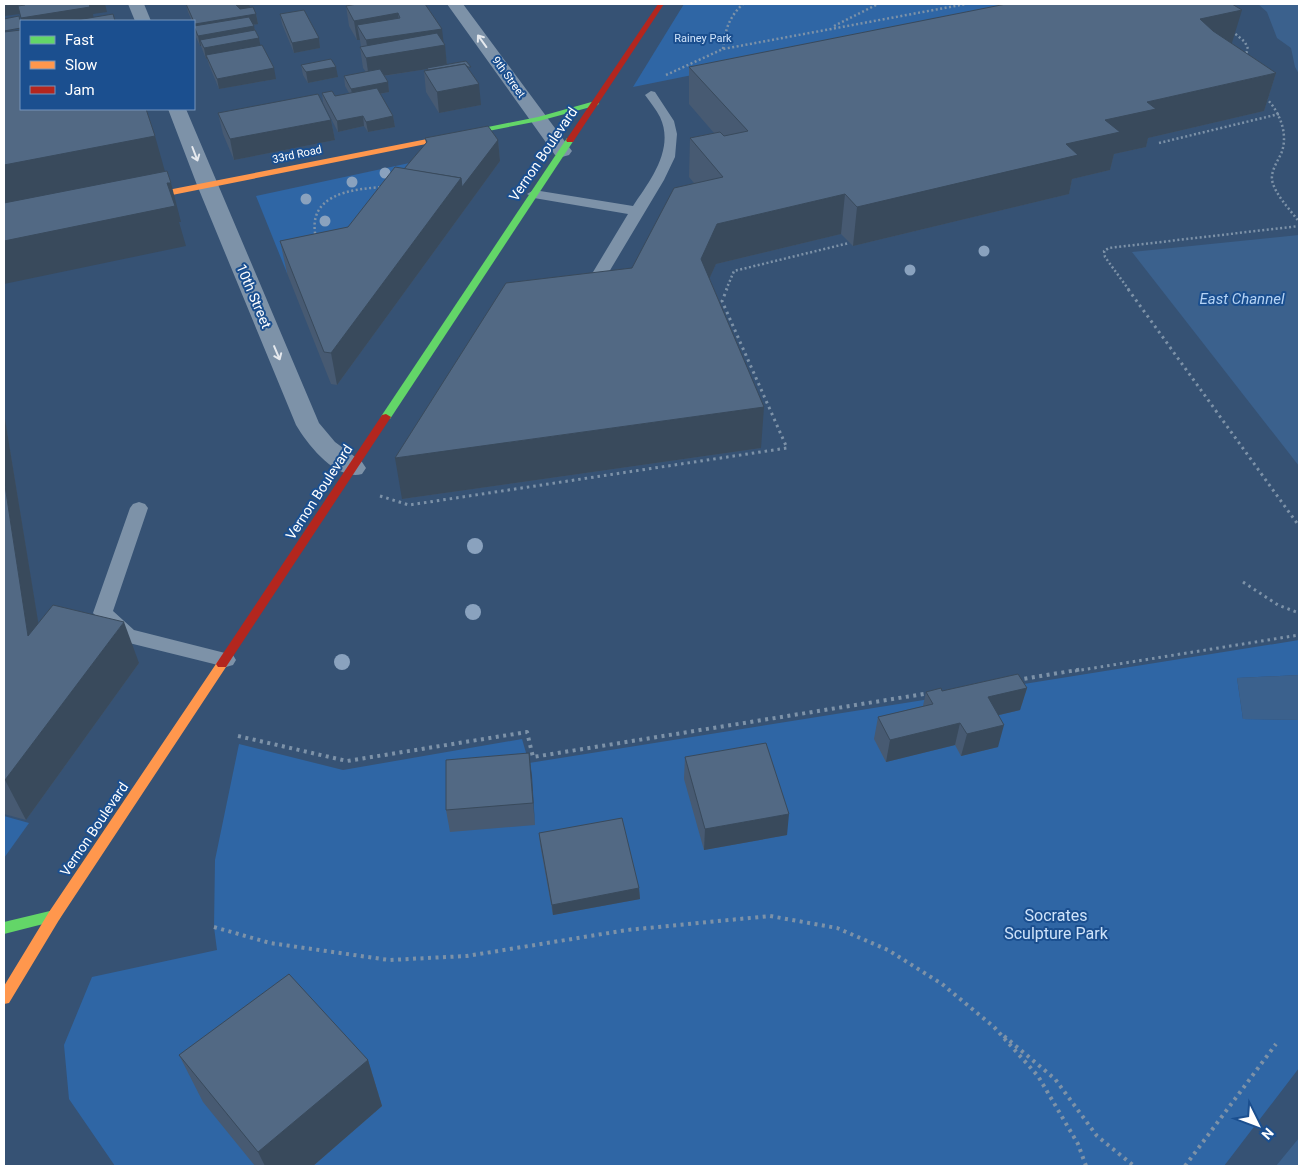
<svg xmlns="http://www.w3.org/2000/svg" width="1303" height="1170" font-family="Roboto,sans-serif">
<rect width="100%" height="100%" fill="#365274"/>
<g fill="#2f66a5">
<polygon points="684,4 1044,4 633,87"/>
<polygon points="428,159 400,198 287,273 256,196"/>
<polygon points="1299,640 1299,675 1237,678 1243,719 1299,720 1299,1068 1224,1166 115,1166 69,1099 64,1045 92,977 217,950 214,927 215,860 239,744 343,770 522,739 529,763"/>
<polygon points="4,816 29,823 4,858"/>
</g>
<g fill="#3b618d">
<polygon points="1258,4 1299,4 1299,74 1295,67 1291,48 1277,38 1267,12"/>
<polygon points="1299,235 1299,466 1132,252"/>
<polygon points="1299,675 1299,720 1243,719 1237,678"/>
<polygon points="1299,1138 1299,1166 1276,1166"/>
</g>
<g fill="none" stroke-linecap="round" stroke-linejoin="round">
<g stroke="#7d92a8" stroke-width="2.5" stroke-dasharray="2 2.5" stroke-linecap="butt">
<polyline points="834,26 878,4"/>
<polyline points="1232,31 1245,42 1248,49 1245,56"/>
<path d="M 723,49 C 725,30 729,17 743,4"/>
<polyline points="666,75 723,49 966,4"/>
<path d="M 1266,98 C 1280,112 1289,135 1281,154 C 1277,162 1271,171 1272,180 C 1275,195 1290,209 1299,222"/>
<polyline points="1159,143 1279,114"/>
<path d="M 316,238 C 306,195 350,189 383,187"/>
<polyline points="726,290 734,271 849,243"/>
<polyline points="1129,290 1105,257 1104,251 1109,248 1299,226"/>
</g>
<g stroke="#7d92a8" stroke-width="3" stroke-dasharray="2.5 4" stroke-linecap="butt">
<polyline points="1128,289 1299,526"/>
<polyline points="380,496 409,505 787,448 722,301 727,289"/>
<polyline points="1243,582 1278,605 1299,613"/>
<polyline points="1075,671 1299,635"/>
</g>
<g stroke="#7d92a8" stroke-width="4" stroke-dasharray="3 4.5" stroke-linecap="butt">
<polyline points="1017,680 1083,669"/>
<polyline points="238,736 347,761 527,732 533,757 930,693"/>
<polyline points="214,927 270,943 389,960 467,956 627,930 770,916 837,928 888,950 942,984 994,1027 1038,1076 1078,1144 1086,1166"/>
<polyline points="1004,1036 1055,1079 1097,1136 1134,1166"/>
<polyline points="1185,1166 1276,1044"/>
</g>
<g fill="#7d92a8" fill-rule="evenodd">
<path d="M 651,91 L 655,92 L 674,121 L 677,134 L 675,157 L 664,180 L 600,287 L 597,290 L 587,290 L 584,287 L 628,214 L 534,198 L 527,194 L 534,190 L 633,206 C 650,181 675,149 660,117 C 656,109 650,102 645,95 Z"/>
<polygon points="139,502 145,504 148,508 113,611 134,630 233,655 236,660 233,665 226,667 121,641 93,613 130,508 133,504"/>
</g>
<g fill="#7d92a8" fill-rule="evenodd">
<polygon points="128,4 144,4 151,21 135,21"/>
<polygon points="447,4 463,4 569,147 572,151 569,155 562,157 555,155"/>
<path d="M 168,109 L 186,109 L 319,423 L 335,442 L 362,462 L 366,468 L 362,474 C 336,481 308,445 296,425 L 197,185 Z"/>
</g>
<g fill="#63d668" fill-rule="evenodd">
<polygon points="595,101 599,103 598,105 539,121 468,135 464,133 468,131 538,117"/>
<polygon points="567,138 574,140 390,419 382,419 381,417 382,415"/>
<polygon points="54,910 59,912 61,916 59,920 4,934 4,922"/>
</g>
<g fill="#ff974d" fill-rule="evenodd">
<polygon points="468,131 471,131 471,135 137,202 133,199 137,196"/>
<polygon points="222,660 226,661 228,664 226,667 59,920 9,1003 4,1004 4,986 49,912 218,661"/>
</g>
<g fill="#b3261e" fill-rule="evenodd">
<polygon points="658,4 664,4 573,142 567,142 566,140"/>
<polygon points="386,414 391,417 226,667 218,667 216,664 382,415"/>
</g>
</g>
<g fill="#8aa2be">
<circle cx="385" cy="173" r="5.5"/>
<circle cx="352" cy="182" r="5.5"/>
<circle cx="306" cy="199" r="5.5"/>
<circle cx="325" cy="221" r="5.5"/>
<circle cx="984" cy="251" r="5.5"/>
<circle cx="910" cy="270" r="5.5"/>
<circle cx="475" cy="546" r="8"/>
<circle cx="473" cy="612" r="8"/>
<circle cx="342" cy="662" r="8"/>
</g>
<g fill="#475a72">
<polygon points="186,4 249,4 250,8 256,14 258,24 253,25 255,30 259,38 260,45 276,79 219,89 209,65 207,58 206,59 201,46 200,46 196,37 194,26 194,21 192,21 188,12"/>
<polygon points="353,4 425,4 444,43 447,64 471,72 481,105 439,113 426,92 424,71 427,71 427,69 384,76 388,82 389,92 380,94 393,116 395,127 368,132 364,126 338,132 323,103 322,93 335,96 349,93 345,86 344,76 366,72 363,68 360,47 361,47 360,40 357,40 349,26 346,6"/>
<polygon points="280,14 319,38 320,48 294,53 282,24"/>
<polygon points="1232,44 1276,73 1264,111 1148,138 1146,147 1114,154 1110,170 1072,179 1069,194 853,246 841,234 716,264 709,279 761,448 402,499 632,268 694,183 689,177 690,138 714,133 689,104 689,67"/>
<polygon points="301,65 338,77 308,83 303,75"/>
<polygon points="218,113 331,120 335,140 234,160 223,134"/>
<polygon points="425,138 498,140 500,161 337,385 331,384 287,273 280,241 348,227 404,169 426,143"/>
<polygon points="4,413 38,623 139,663 26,820 4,814"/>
<polygon points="1027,688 1020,710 999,715 998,747 961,756 955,745 886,762 874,739 878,717 923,706 926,692"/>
<polygon points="529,753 535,825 450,832 446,810"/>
<polygon points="685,757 787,835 704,850 684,779"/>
<polygon points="539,833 639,888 640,899 553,915 540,844"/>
<polygon points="179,1055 368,1060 382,1106 313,1166 255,1166 203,1102"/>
</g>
<g fill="#394a5c">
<polygon points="15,4 18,4 20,14 4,16 4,6"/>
<polygon points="89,4 105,4 107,12 93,14 94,21 22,21 21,18"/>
<polygon points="234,4 249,4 251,10 236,13"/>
<polygon points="1242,10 1231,46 1190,55 1200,19"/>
<polygon points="398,13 400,33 357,25 360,40 357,40 354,21"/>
<polygon points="256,14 258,24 198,34 195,24"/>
<polygon points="254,26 256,36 200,40 201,46 200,46 198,36"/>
<polygon points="442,29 444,46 445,45 447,66 369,78 366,58 369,57 366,40"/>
<polygon points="259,38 261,49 206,55 207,58 206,59 204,48"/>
<polygon points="319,38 320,48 294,53 292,43"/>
<polygon points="336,67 338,77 308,83 306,72"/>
<polygon points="274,68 276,79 219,89 217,79"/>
<polygon points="1276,73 1264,111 1148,138 1146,147 1114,154 1110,170 1072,179 1069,194 853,246 857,207 1066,144 1105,120 1147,102"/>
<polygon points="388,82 389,92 353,99 351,89"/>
<polygon points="479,84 481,105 439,113 437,92"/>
<polygon points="363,116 364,126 338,132 337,121"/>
<polygon points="393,116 395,127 368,132 366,122"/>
<polygon points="331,120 335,140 234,160 230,139"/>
<polygon points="155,136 166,175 4,207 4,165"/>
<polygon points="498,140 500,161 337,385 331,353 461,178"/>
<polygon points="167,183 171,183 181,222 179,222 186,246 4,284 4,241"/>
<polygon points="845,194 841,234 716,264 700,299 701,259 717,224"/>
<polygon points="764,407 761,448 402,499 395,458"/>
<polygon points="4,413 47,676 28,636 4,479"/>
<polygon points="124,622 139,663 26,820 5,780"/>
<polygon points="1027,688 1020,710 982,719 988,697"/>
<polygon points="960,723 955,745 886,762 890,740"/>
<polygon points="1004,725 998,747 961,756 967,734"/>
<polygon points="529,753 532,776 535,825 533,803"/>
<polygon points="789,814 787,835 704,850 705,829"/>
<polygon points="639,888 640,899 553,915 552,905"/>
<polygon points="368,1060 382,1106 313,1166 265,1166 258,1152"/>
</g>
<g fill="#526984" stroke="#394a5c">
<polygon points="4,4 15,4 4,6"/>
<polygon points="25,4 89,4 90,7 21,18 18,6 25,5"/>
<polygon points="186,4 235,4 240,9 253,7 256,14 195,24"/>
<polygon points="357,4 425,4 442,29 366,40 357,25 400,18 398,13 354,21 346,6"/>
<polygon points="1006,4 1232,4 1242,10 1200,19 1213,31 1276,73 1147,102 1156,109 1105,120 1120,132 1066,144 1078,155 857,207 845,194 717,224 701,259 764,407 395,458 506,283 632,268 674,188 723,177 690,138 720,132 724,136 748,131 689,67"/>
<polygon points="304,10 319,38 292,43 280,14"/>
<polygon points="113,14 115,21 71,21"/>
<polygon points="19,16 21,28 4,31 4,19"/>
<polygon points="249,17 254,26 198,36 194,26"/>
<polygon points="21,30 21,109 146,109 155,136 4,165 4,32"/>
<polygon points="255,30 259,38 204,48 200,40"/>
<polygon points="437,33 445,45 366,58 360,47"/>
<polygon points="262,45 274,68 217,79 206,55"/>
<polygon points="331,59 336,67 306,72 301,65"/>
<polygon points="466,61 471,67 468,67 465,64 428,70 427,68"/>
<polygon points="465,64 479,84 437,92 424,71"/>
<polygon points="380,69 388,82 351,89 344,76"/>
<polygon points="377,88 393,116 366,122 363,116 337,121 322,93 332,91 335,96"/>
<polygon points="318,94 331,120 230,139 218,113"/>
<polygon points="488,126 498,140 462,187 461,178 404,169 427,142 425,138"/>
<polygon points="395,167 461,178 331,353 324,352 280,241 348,227"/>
<polygon points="167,171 171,183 167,183 175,206 4,241 4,203"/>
<polygon points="4,479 28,636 53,605 124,622 5,780 4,780"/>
<polygon points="1018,674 1027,688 988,697 1004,725 967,734 960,723 890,740 878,717 933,704 926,692 941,688 942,691"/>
<polygon points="766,743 789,814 705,829 685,757"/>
<polygon points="529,753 533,803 446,810 446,760"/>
<polygon points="622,818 639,888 552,905 539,833"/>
<polygon points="289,974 368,1060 258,1152 179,1055"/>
</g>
<defs><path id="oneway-shaft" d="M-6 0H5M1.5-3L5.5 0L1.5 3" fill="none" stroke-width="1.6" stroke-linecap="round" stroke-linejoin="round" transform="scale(1.25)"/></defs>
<g stroke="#e5e9ee">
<use href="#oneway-shaft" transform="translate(482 41) rotate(-126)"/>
<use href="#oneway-shaft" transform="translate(195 154) rotate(69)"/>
<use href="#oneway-shaft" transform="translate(277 353) rotate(67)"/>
</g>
<g text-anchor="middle" stroke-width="4" stroke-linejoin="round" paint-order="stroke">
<g font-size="11" fill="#cfe3fa" stroke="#1b4f8f">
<text x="703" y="42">Rainey Park</text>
</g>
<g font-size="11" fill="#fff" stroke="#1b4f8f">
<text transform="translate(509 77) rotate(54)" y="4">9th Street</text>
<text transform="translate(297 154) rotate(-12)" y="4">33rd Road</text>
</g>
<g font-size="14" fill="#fff" stroke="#1b4f8f">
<text transform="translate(543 154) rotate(-56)" y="5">Vernon Boulevard</text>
<text transform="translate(254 296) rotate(67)" y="5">10th Street</text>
<text transform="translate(319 492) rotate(-57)" y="5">Vernon Boulevard</text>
<text transform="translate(94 829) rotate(-56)" y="5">Vernon Boulevard</text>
</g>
<g font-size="15" font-style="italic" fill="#b5d3f5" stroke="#1b4f8f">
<text x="1242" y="304">East Channel</text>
</g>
<g font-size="16" fill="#cfe3fa" stroke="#1b4f8f">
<text x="1056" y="921">Socrates<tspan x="1056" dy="18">Sculpture Park</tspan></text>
</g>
</g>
<rect width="1303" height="1170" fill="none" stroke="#ffffff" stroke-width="10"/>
<rect x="20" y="20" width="175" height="90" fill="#1b4f8f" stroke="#7695bc"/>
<rect x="30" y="36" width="25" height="8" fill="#63d668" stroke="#7695bc"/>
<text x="65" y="45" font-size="15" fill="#ffffff">Fast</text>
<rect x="30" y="61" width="25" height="8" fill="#ff974d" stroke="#7695bc"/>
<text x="65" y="70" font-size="15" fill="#ffffff">Slow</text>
<rect x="30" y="86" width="25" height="8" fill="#b3261e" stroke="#7695bc"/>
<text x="65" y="95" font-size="15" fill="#ffffff">Jam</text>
<g transform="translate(1258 1125) rotate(132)" stroke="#1b4f8f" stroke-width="4" paint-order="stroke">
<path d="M0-4L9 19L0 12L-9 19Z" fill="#ffffff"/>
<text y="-8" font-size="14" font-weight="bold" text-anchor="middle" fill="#ffffff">N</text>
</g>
</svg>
